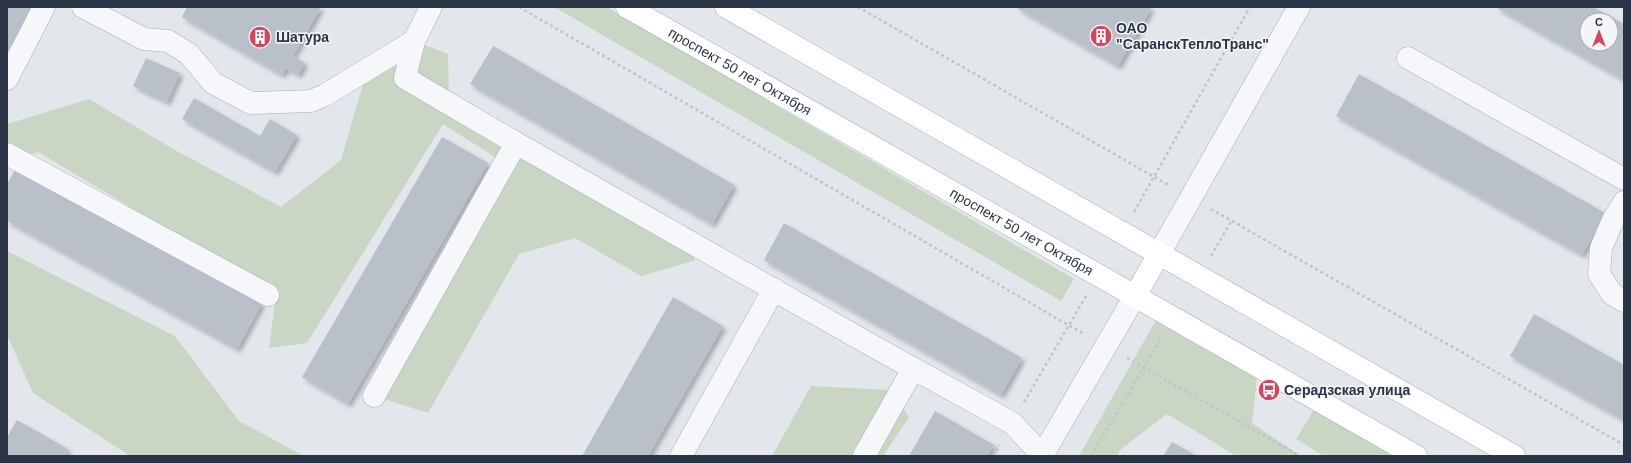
<svg xmlns="http://www.w3.org/2000/svg" width="1631" height="463" font-family="Helvetica,sans-serif">
<defs>
<filter id="shadow"><feDropShadow dx="3.5" dy="3.5" stdDeviation="2" flood-color="#0004"/></filter>
</defs>
<rect width="100%" height="100%" fill="#e3e7ec"/>
<g fill="#c9d6c4">
<polygon points="554,7 607,7 1074,279 1061,301"/>
<polygon points="420,43 448,54 449,96 696,232 694,261 641,276 575,238 519,254 428,413 374,396 509,166 443,124 307,343 269,348 276,294 38,152 7,163 7,124 89,99 175,150 281,207 341,160 367,70"/>
<polygon points="7,251 175,336 239,421 304,456 130,456 33,393 7,335"/>
<polygon points="1156,320 1257,377 1252,423 1301,456 1236,456 1167,414 1120,450 1117,456 1079,456"/>
<polygon points="811,386 892,390 909,417 883,456 772,456"/>
<polygon points="1315,408 1397,456 1324,456 1296,439"/>
</g>
<g fill="#bac0ca" fill-rule="evenodd" filter="url(#shadow)">
<polygon points="7,7 33,7 7,53"/>
<polygon points="187,7 321,7 293,56 305,63 298,75 286,68 282,75 182,17"/>
<polygon points="1015,7 1152,7 1118,66"/>
<path d="M 1495,7 L 1593,7 L 1624,24 L 1624,80 ZM 1587,20 L 1611,20 L 1611,44 L 1587,44 Z"/>
<polygon points="493,46 734,185 712,224 470,84"/>
<polygon points="146,58 180,73 167,102 133,86"/>
<polygon points="1359,74 1605,213 1582,255 1336,116"/>
<polygon points="194,98 260,136 270,119 297,135 275,172 182,119"/>
<polygon points="442,137 488,163 348,404 302,377"/>
<polygon points="17,166 262,303 237,349 7,221 7,184"/>
<polygon points="784,223 1022,358 1001,395 764,260"/>
<polygon points="673,297 723,326 648,456 582,456"/>
<polygon points="1534,314 1624,365 1624,420 1510,356"/>
<polygon points="935,411 994,445 987,456 909,456"/>
<polygon points="17,420 68,449 64,456 7,456 7,437"/>
<polygon points="1172,442 1197,456 1163,456"/>
</g>
<g fill="none" stroke-linecap="round" stroke-linejoin="round">
<g stroke="#a8aeb7" stroke-width="23">
<g id="minor">
<polyline points="83,7 144,39 168,41 189,54 213,83 251,103 311,101 325,95 414,41"/>
<polyline points="431,7 414,41 405,78 516,143 878,349 1012,423 1043,456"/>
<polyline points="1408,58 1624,179"/>
<polyline points="7,79 44,7"/>
<polyline points="7,154 268,295"/>
<polyline points="1624,202 1613,220 1601,248 1599,274 1612,294 1624,301"/>
<polyline points="1159,254 1299,7"/>
<polyline points="374,396 516,143"/>
<polyline points="681,456 774,289"/>
<polyline points="864,456 913,369"/>
<polyline points="1042,456 1135,296"/>
</g>
</g>
<g stroke="#a2abb8" stroke-width="23">
<g id="major">
<path id="s1" d="M 627,7 L 1416,456"/>
<polyline points="726,7 1514,456"/>
<polyline points="1135,296 1159,254"/>
</g>
</g>
<g stroke="#c1c4cb" stroke-width="2.5" stroke-dasharray="3 3" stroke-linecap="butt">
<polyline points="519,7 1084,334"/>
<polyline points="858,7 1170,186"/>
<polyline points="1211,209 1624,445"/>
<polyline points="1134,212 1250,7"/>
<polyline points="1211,256 1232,220"/>
<polyline points="1127,358 1300,456"/>
<polyline points="1024,402 1086,296"/>
<polyline points="993,456 1000,445"/>
<polyline points="1091,456 1161,339"/>
</g>
<use href="#minor" stroke="#f6f7fa" stroke-width="22"/>
<use href="#major" stroke="#fff" stroke-width="22"/>
</g>
<defs>
<g id="building-disc" transform="scale(1.15)"><circle r="9.5" fill="#d3465e" stroke="#f3f5f9"/><path d="M-4-6H4V6H1V3H-1V6H-4ZM-2.5-4.3h1.7v1.8h-1.7ZM.8-4.3h1.7v1.8H.8ZM-2.5-1h1.7V.8h-1.7ZM.8-1h1.7V.8H.8Z" fill="#fff"/></g>
<g id="bus-disc" transform="scale(1.15)"><circle r="9.5" fill="#d3465e" stroke="#f3f5f9"/><path d="M-5-6H5V4H4V6H2V4H-2V6H-4V4H-5ZM-3.5-4V0h7V-4ZM-3.5 1.2v1.5H-2V1.2ZM2 1.2v1.5H3.5V1.2Z" fill="#fff"/></g>
</defs>
<g fill-rule="evenodd">
<use href="#building-disc" x="1101" y="36"/>
<use href="#building-disc" x="260" y="37"/>
<use href="#bus-disc" x="1269" y="390"/>
</g>
<g text-anchor="middle" stroke-width="3" stroke-linejoin="round" paint-order="stroke">
<g font-size="14" font-weight="bold" fill="#2a3445" stroke="#f3f5f9" text-anchor="start">
<text x="1116" y="33">ОАО<tspan x="1116" dy="16">"СаранскТеплоТранс"</tspan></text>
<text x="276" y="42">Шатура</text>
<text x="1284" y="395">Серадзская улица</text>
</g>
<g font-size="14" fill="#2a3445" stroke="#f3f5f9">
<text dy="5" stroke="none"><textPath href="#s1" startOffset="130">проспект 50 лет Октября</textPath></text>
<text dy="5" stroke="none"><textPath href="#s1" startOffset="454">проспект 50 лет Октября</textPath></text>
</g>
</g>
<rect width="1631" height="463" fill="none" stroke="#2a3445" stroke-width="16"/>
<g transform="translate(1599 32)"><circle r="19" fill="#f3f5f9" stroke="#a3a8b1"/>
<path d="M0-3L7 15L0 10L-7 15Z" fill="#d3465e"/>
<text y="-6" font-size="11" font-weight="bold" text-anchor="middle" fill="#2a3445">С</text>
</g>
</svg>
